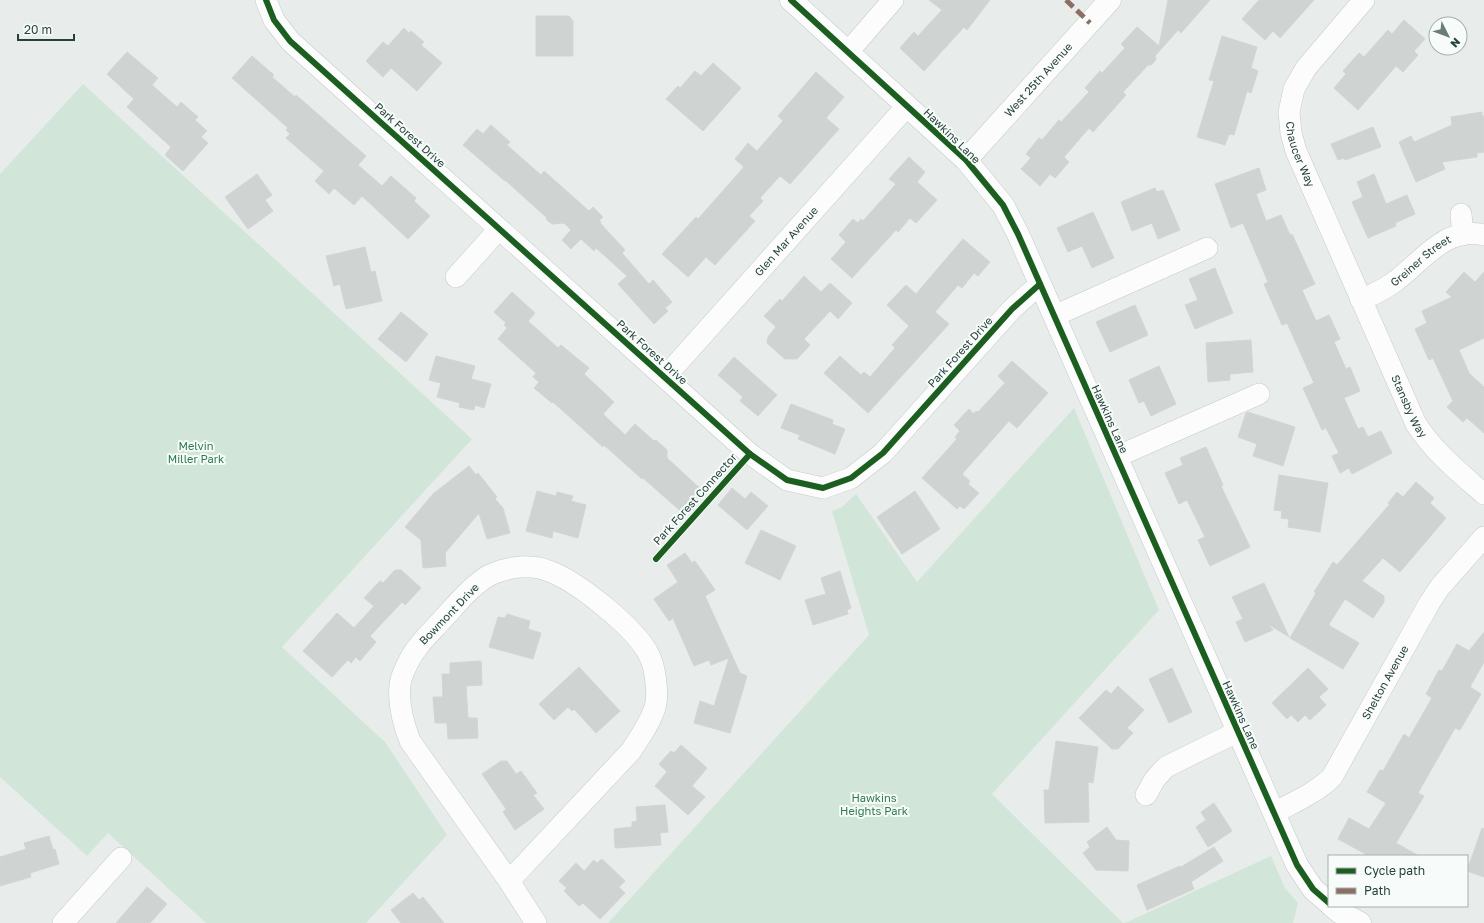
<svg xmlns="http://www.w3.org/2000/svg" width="1484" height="923" font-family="'Golos Text',sans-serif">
<rect width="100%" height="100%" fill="#e8edeb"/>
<g fill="#d1e6d8">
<polygon points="83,84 472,439 282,647 385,742 447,835 366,923 206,923 108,833 87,856 0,777 0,174"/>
<polygon points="1074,408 1159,610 992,794 1123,923 608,923 869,635 832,511 842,507 856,494 917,582"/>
<polygon points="1271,856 1285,888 1298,903 1293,923 1125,923"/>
</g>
<g fill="#cfd4d2" stroke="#d1d6d4">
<polygon points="929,0 990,0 967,30 964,27 924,71 900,48 914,32 918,36 942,10"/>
<polygon points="1168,0 1210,0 1181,33 1178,30 1155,56 1156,60 1151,65 1148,65 1123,92 1126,95 1093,132 1089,128 1064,157 1069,162 1055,178 1050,174 1040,186 1021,169 1031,158 1026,154 1039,138 1042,140 1059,120 1061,122 1089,92 1085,88 1100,71 1102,73 1125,48 1121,44 1137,27 1159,46"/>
<polygon points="1259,0 1314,0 1280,38 1273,31 1265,40 1242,19"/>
<polygon points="536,16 569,16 573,21 573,56 536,56"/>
<polygon points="1404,20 1425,39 1414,51 1418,55 1403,72 1396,66 1358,110 1334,88 1346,74 1343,71 1359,53 1364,57 1388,30 1392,34"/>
<polygon points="404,28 409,33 411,31 424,42 421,45 442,63 417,91 391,68 383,77 366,61 383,42 388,46"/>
<polygon points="1222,36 1257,47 1251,68 1258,71 1251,93 1247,91 1234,135 1229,134 1225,145 1197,137 1214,81 1209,80"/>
<polygon points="127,52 158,78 152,85 177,107 181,102 198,117 195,120 207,131 201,137 208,143 183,171 165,155 171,147 127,107 134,99 107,74"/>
<polygon points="252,56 274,75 272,77 295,97 296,95 366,156 358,165 382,186 391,176 416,198 414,201 430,216 408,239 362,196 354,205 334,188 329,194 315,181 324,171 286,138 290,134 286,130 288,128 232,78"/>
<polygon points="713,63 741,88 703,131 666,99 678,86 680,88 695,71 701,76"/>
<polygon points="816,72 844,97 826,118 839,129 790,184 780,176 760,198 763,201 749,216 755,221 715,265 706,257 688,277 662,254 696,217 698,219 744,167 735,159 748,143 757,151 783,121 778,116"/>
<polygon points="1482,112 1482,116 1484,116 1484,152 1477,153 1477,157 1442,162 1445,169 1416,182 1399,142 1411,136 1414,142 1452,125 1451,117"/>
<polygon points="491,125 510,142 507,145 541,175 544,171 589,211 593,207 603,217 599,221 601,222 600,223 625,250 622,253 649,284 653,280 672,302 665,308 668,311 654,324 618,284 627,276 596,248 594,251 581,239 571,249 562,240 571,230 564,223 552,224 547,220 546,217 505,180 505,181 463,145 477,129 483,134"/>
<polygon points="1373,127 1381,147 1345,160 1344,158 1338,160 1331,144"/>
<polygon points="909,157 925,172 917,182 937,200 916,223 910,218 898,232 896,230 852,278 831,259 846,242 839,235 853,219 858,223 861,219 863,221 896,184 889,179"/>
<polygon points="1259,168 1266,190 1256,194 1266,221 1281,215 1290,235 1292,234 1315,284 1302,290 1316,321 1329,315 1340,339 1334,342 1346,369 1350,367 1360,391 1344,398 1358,429 1363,427 1368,437 1381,431 1392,453 1352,474 1349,468 1340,473 1332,456 1339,453 1326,428 1322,430 1303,388 1314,383 1287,323 1282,325 1264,284 1268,282 1243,223 1231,228 1215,184"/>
<polygon points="257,174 272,195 265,200 273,211 248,229 225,197"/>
<polygon points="1374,174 1386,204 1407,195 1415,214 1395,223 1396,226 1368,238 1352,202 1363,197 1357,182"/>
<polygon points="1155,188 1157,192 1163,190 1180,230 1158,239 1152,223 1132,231 1121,202"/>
<polygon points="1093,212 1114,258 1092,268 1082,246 1068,252 1057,228"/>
<polygon points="963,239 990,262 978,276 974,273 962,288 958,285 935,312 949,324 868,413 824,373 840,356 861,375 864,372 870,377 895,348 892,345 909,326 887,305 906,285 916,294"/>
<polygon points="365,247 371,272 375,271 382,301 346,309 340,284 334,286 326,256"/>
<polygon points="1215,268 1233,313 1195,329 1185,305 1198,300 1189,279"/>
<polygon points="1464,272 1475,282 1484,272 1484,338 1459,350 1469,373 1484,387 1484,433 1467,418 1463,422 1447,407 1453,401 1433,358 1429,360 1415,329 1427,323 1422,311 1452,297 1446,292"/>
<polygon points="804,276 821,292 830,283 852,303 838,319 830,311 804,339 810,345 797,359 785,359 767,343 768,337 776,327 764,316 780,299 782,301"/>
<polygon points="512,292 535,313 528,321 558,348 561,345 589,368 584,374 614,402 603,414 625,435 635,424 654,441 656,440 667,450 667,458 705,493 685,515 643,478 642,479 604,445 603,447 553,402 552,403 534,388 539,382 533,377 536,373 498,339 507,328 504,325 506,323 494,312"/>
<polygon points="1135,305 1148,335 1110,352 1096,322"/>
<polygon points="401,312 428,334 406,362 378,339"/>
<polygon points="1251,340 1253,372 1230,374 1230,380 1208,382 1206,343"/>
<polygon points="436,356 475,366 471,379 491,384 484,408 475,405 474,410 459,407 460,403 437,397 441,383 429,380"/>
<polygon points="734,357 777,395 758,416 740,401 743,397 718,375"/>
<polygon points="1012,361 1048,393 1017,428 1009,421 962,474 970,481 968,484 979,493 964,509 960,506 957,509 922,478 957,439 955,437 960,431 954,425 969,409 974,414 976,411 978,412 1005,383 998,376"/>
<polygon points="1159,366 1176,404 1151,416 1144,401 1139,403 1129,380"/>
<polygon points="791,404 833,420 832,424 845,429 835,454 798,439 800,435 781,428"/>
<polygon points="1248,412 1295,427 1283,466 1253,456 1257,444 1238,437 1246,413"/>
<polygon points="1206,447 1223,485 1221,486 1250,547 1210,566 1198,540 1205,537 1187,500 1179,504 1165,473 1183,465 1180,458"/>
<polygon points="469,466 476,475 478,473 497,497 495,499 503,508 510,533 487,539 479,513 445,553 446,566 423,568 421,540 405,527 433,494"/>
<polygon points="1279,475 1328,483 1320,532 1288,527 1289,519 1281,518 1282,511 1274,510"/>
<polygon points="1416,482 1434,498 1430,503 1446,518 1400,572 1383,558 1362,581 1384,596 1384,602 1373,618 1345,599 1329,624 1330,626 1359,643 1343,669 1290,638 1316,593 1314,592 1333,562 1337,565 1390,504 1388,503 1397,492 1403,497"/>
<polygon points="732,488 745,499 751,492 768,506 747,530 718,505"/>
<polygon points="537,491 556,496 557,492 573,496 571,501 586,505 578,538 553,531 552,538 526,531"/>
<polygon points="915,491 940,529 902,554 877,517"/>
<polygon points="761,530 796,546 780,580 745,563"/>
<polygon points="685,553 692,563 695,561 715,590 705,596 740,673 747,676 730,733 694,723 700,701 714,706 729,658 711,665 709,660 694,666 673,618 669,621 654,599 678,582 667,565"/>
<polygon points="395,570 401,570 421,588 405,605 402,602 370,636 376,642 360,661 356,657 351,663 348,660 332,677 303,651 337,613 354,628 374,606 364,598 380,581 383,583"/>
<polygon points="840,571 851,608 847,610 848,614 813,625 805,600 826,594 821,578"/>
<polygon points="1264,583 1289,637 1268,624 1273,630 1245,642 1236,622 1243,619 1232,597"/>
<polygon points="507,614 530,621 528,629 541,633 533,659 489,647 498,617 505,618"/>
<polygon points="1484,632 1484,662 1470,687 1481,694 1460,730 1455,728 1418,793 1424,796 1396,843 1419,856 1369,856 1338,839 1349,818 1369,829 1386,803 1367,792 1380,770 1383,771 1404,734 1409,738 1432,698 1426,694 1439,670 1442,671 1457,644 1469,651"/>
<polygon points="481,661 482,685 466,686 468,718 477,718 478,738 448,739 447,723 435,723 433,697 443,697 442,674 450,674 450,663"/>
<polygon points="579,667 620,711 596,733 574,709 572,711 568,707 554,720 539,704"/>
<polygon points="1172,668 1192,712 1169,723 1149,679"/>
<polygon points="1308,668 1328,689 1319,697 1326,705 1310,720 1305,715 1298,722 1291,715 1287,719 1272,703"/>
<polygon points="1118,686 1144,710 1127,728 1133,733 1118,749 1112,749 1079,718 1106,690 1111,694"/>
<polygon points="1056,741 1098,747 1093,783 1088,782 1089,822 1045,823 1044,790 1049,790"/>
<polygon points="681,745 707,768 692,786 705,797 688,815 655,786 667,772 659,764 671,751 674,753"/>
<polygon points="501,761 507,761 516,774 521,771 537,793 533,795 544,809 515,830 503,812 506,809 482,774"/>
<polygon points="1214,803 1232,831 1208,847 1196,827 1206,820 1201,812"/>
<polygon points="665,805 668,832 660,833 661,845 615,848 614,829 632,827 632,822 637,821 636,807"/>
<polygon points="1107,827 1116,840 1129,841 1128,871 1096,870 1083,853 1090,847 1087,842"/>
<polygon points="1482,828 1484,829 1484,877 1467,871"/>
<polygon points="49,836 53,850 55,849 59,864 30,873 31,877 0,886 0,857 26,849 24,843"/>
<polygon points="1214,847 1223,861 1191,882 1194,889 1147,910 1137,885 1180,866 1181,867"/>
<polygon points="602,859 625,881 619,887 625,893 600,919 583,903 579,906 564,891 567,888 559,881 576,863 584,871 594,860 597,863"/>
<polygon points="147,887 167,904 150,923 116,923"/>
<polygon points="413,893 419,900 423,897 444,923 401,923 391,910"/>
</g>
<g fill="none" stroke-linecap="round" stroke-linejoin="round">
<g stroke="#c5cac8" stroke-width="22">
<g id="street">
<polyline points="266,0 274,20 290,41 750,454 787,480 823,488 851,478 883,453 1012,309 1040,284"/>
<path id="s1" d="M 1364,0 L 1306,68 L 1294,89 L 1289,112 L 1291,133 L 1296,151 L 1416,424 C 1434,452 1459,472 1484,494"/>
<polyline points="848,52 893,0"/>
<polyline points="1461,214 1463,235"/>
<polyline points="456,277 499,229"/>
<path id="s2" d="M 1361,300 C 1374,294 1386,289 1397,280 C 1423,260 1446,226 1484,235"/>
<polyline points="1054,316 1207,248"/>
<path id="s3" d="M 665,377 L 907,106"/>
<polyline points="1116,457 1259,394"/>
<polyline points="1146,795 1155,779 1166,767 1237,732"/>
<path id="s4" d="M 1274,813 C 1294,802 1316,793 1332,777 L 1430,602 L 1440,587 L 1484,537"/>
<path d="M 509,881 L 631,751 C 640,737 653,719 656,703 C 658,691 655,666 649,655 C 636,628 575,579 546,570 C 541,568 534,567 529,567 C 516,566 499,570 488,576 C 470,587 456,605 442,620 C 434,629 425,637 418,647 C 411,655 401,675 400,685 C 398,704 403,723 410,741 L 509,881 L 536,923"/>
<polyline points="63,923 121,858"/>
</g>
</g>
<g stroke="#c3cbc8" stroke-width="23">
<g id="secondary">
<polyline points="791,0 966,160 1003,205 1018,234 1297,865 1313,889 1329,903"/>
<path id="s5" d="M 966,160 L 1110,0"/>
<polyline points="1332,906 1339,912 1360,923"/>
</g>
</g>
<use href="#street" stroke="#fcfcfc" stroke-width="21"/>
<use href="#secondary" stroke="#fcfcfc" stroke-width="22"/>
<polyline stroke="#8d6e63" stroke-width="5" stroke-dasharray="10 5" stroke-linecap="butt" points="1066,0 1090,23"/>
<g stroke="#f7fbf9" stroke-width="8">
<g id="cycleway">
<polyline points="266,0 274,20 290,41 750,454 787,480 823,488 851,478 883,453 1012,309 1040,284"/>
<polyline points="791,0 966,160 1003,205 1018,234 1297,865 1313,889 1329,903"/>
<polyline points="656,559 750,454"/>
</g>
</g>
<use href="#cycleway" stroke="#1b5e20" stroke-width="6"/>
</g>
<g text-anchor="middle" stroke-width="4" stroke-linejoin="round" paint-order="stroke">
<g font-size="11" fill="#24423a" stroke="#f7fbf9">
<text dy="4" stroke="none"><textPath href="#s5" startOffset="108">West 25th Avenue</textPath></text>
<text transform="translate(410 135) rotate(42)" y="4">Park Forest Drive</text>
<text transform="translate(952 136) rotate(44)" y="4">Hawkins Lane</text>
<text dy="4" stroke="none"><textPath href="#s1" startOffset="181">Chaucer Way</textPath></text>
<text dy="4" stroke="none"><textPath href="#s3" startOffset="182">Glen Mar Avenue</textPath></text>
<text dy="4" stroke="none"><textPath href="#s2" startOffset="72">Greiner Street</textPath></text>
<text transform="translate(652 352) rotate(42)" y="4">Park Forest Drive</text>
<text transform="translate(960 352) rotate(-48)" y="4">Park Forest Drive</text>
<text dy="4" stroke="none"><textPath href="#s1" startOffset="456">Stansby Way</textPath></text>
<text transform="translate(1110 419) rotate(66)" y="4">Hawkins Lane</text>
<text transform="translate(695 499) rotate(-48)" y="4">Park Forest Connector</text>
<text transform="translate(449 614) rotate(-46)" y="4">Bowmont Drive</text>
<text dy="4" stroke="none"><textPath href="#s4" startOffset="177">Shelton Avenue</textPath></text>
<text transform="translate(1241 715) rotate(66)" y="4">Hawkins Lane</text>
</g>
<g font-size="11" fill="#2d7a4b" stroke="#f7fbf9">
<text x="196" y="450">Melvin<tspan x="196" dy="13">Miller Park</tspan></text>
<text x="874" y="802">Hawkins<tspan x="874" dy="13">Heights Park</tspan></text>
</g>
</g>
<rect x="1328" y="855" width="140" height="52" fill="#f7fbf9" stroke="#a3b1ad"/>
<rect x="1336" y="868" width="20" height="6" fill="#1b5e20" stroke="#a3b1ad"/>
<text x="1364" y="875" font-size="12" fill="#24423a">Cycle path</text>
<rect x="1336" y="888" width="20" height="6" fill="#8d6e63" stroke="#a3b1ad"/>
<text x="1364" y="895" font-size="12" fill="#24423a">Path</text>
<g transform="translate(1448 36) rotate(132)"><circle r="19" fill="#f7fbf9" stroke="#a3b1ad"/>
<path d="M0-3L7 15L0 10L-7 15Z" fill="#697e78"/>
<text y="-6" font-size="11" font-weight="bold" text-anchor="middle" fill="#24423a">N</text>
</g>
<path d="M18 34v6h56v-6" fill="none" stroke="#24423a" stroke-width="2"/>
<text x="24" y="34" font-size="12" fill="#24423a" stroke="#f7fbf9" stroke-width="3" paint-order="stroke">20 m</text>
</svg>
